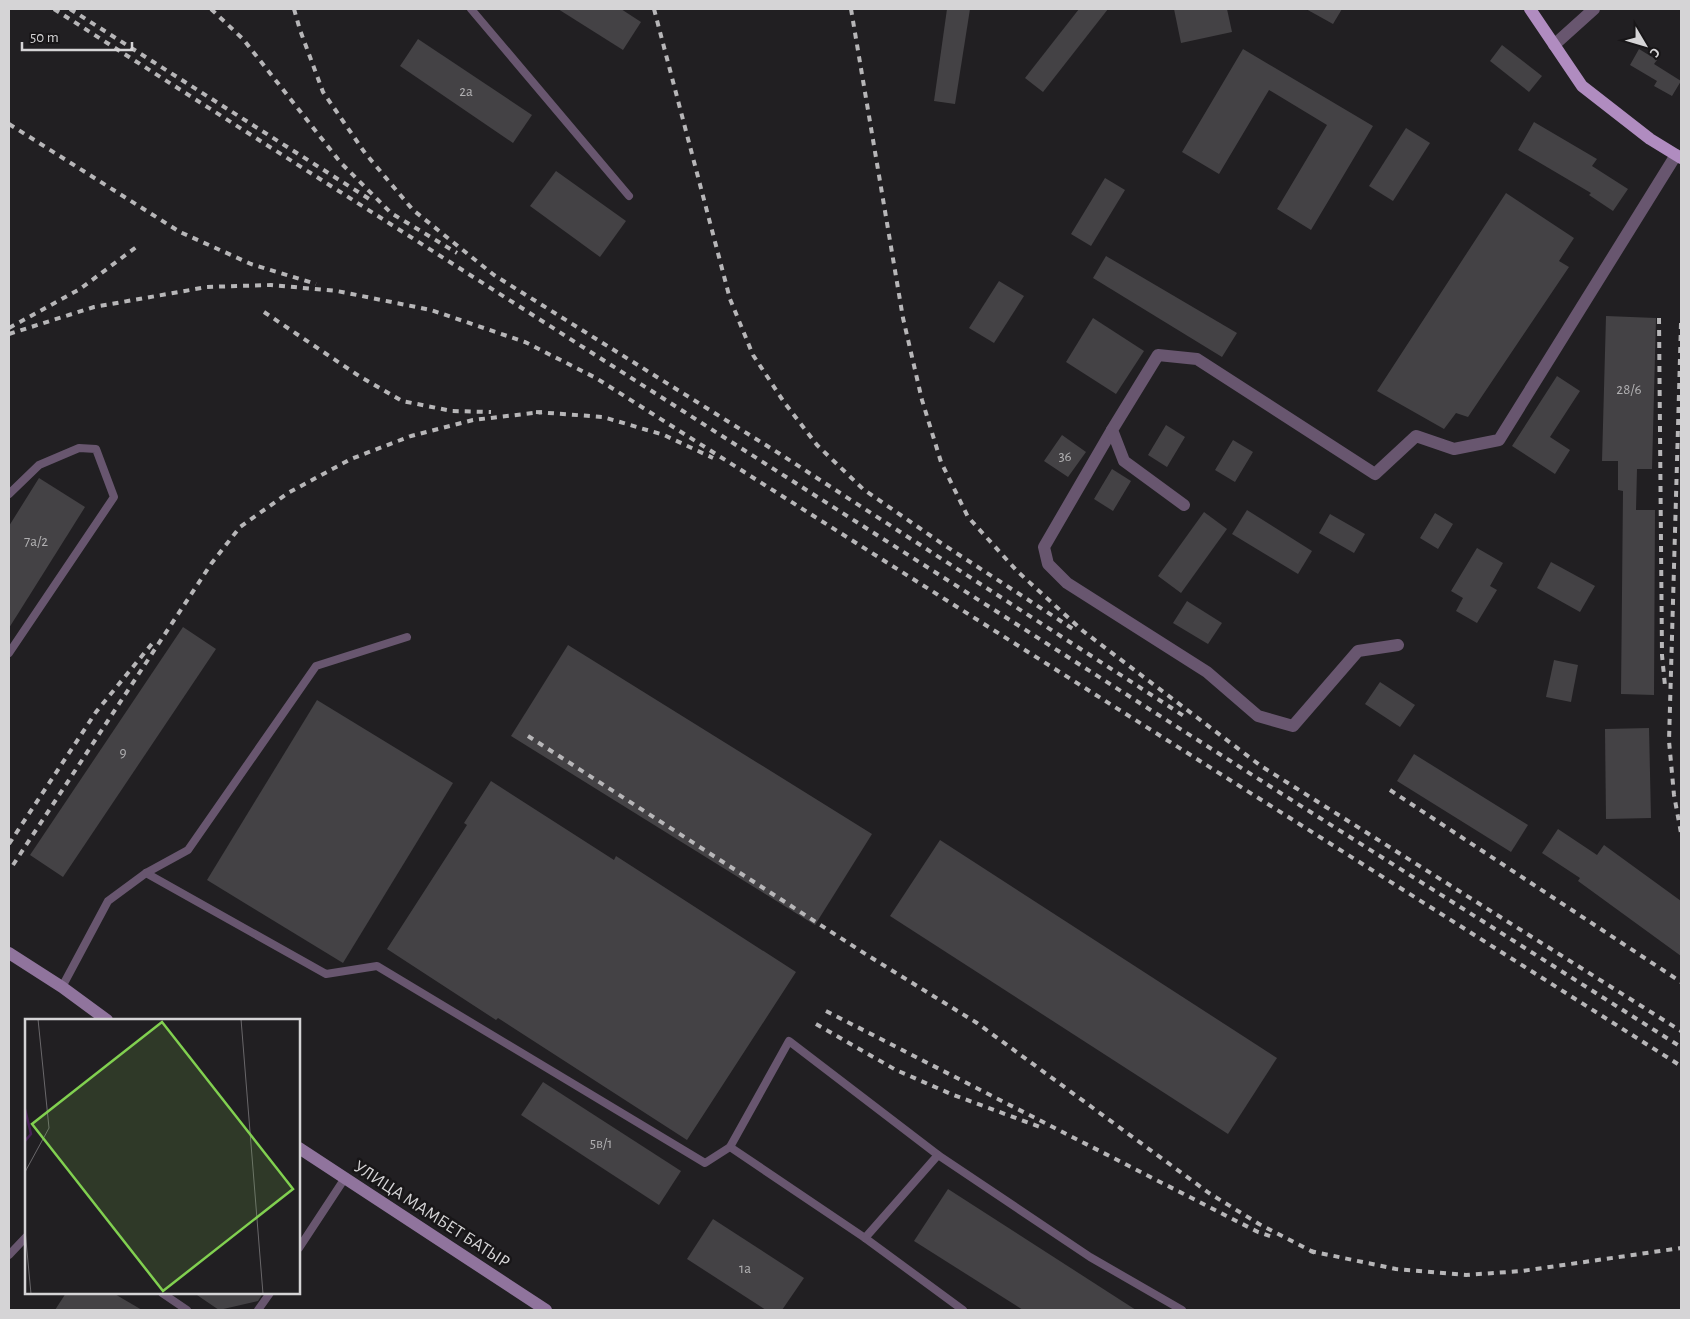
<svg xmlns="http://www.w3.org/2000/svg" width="1690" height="1319" font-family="'Alegreya Sans',sans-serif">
<rect width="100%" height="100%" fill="#211f22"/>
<g fill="#444245">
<polygon points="558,9 621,9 641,22 623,50"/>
<polygon points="947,9 970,9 955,104 934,101"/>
<polygon points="1079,9 1108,9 1043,92 1025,78"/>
<polygon points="1174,9 1227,9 1232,32 1181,43"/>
<polygon points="1306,9 1342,9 1333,24"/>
<polygon points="418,39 532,115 513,143 400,66"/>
<polygon points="1502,45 1542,76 1529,92 1490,61"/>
<polygon points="1243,49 1373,126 1311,230 1277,209 1327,125 1269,90 1219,174 1182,152"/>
<polygon points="1639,49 1657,60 1654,64 1681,81 1672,96 1654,86 1657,81 1630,65"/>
<polygon points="1534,122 1597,159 1592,166 1628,189 1613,211 1589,195 1591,193 1518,150"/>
<polygon points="1406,128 1430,143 1393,201 1369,186"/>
<polygon points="556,171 626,221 600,257 530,206"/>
<polygon points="1105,178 1125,190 1091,246 1071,234"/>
<polygon points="1506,193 1574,238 1559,261 1569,267 1468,417 1456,413 1444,429 1377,391"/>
<polygon points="1106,256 1237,333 1222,357 1093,278"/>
<polygon points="999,281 1024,296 994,343 969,328"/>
<polygon points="1606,316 1656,318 1652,469 1637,469 1636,510 1655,510 1654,695 1621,694 1623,491 1618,490 1618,461 1602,461"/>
<polygon points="1093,318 1144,351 1116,394 1066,362"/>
<polygon points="1557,376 1580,391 1550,437 1570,450 1555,474 1512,446"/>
<polygon points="1166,425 1185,437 1167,467 1148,455"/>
<polygon points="1062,435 1086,452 1068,477 1044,461"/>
<polygon points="1233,440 1253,452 1235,482 1215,470"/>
<polygon points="1112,469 1131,481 1113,511 1094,499"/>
<polygon points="39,478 85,507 9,628 9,526"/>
<polygon points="1247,510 1312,551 1298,574 1232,534"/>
<polygon points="1204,512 1227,529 1181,593 1158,576"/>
<polygon points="1435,513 1453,524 1438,549 1420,538"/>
<polygon points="1330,514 1365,534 1354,553 1319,533"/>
<polygon points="1477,548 1503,563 1490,586 1497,590 1477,623 1456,611 1463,598 1451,591"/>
<polygon points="1551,562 1595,586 1580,612 1537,588"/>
<polygon points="1187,601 1222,623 1208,644 1173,623"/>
<polygon points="183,627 216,649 63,877 30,855"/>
<polygon points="568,645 872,834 815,925 511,736"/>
<polygon points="1554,660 1578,665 1571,702 1546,697"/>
<polygon points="1380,682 1415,705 1400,727 1365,704"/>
<polygon points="317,700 453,783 343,963 207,880"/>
<polygon points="1649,728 1651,818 1606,819 1605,729"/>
<polygon points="1414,754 1528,825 1511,852 1397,781"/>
<polygon points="491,781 614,860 616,856 796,972 687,1140 498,1018 496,1020 387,949 467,825 464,823"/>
<polygon points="1558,829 1597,855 1604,845 1681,901 1681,956 1578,881 1580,878 1542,853"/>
<polygon points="940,840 1277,1058 1228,1134 890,916"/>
<polygon points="543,1082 681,1171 659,1205 521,1115"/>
<polygon points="948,1189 1136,1310 1023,1310 914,1241"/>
<polygon points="713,1219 804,1278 782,1310 766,1310 687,1259"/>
<polygon points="66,1293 113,1293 142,1310 55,1310"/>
<polygon points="194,1293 263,1293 258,1301 219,1310"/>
</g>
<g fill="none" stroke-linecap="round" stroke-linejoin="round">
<g stroke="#68566f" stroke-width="8">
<polyline points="471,9 629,196"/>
<polyline points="9,494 39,465 79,448 96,449 114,497 9,653"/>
<polyline points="146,873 326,974 377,966 705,1163 730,1147 789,1041 938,1155"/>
<polyline points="62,987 108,901 146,873 188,850 316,666 407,637"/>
<polyline points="730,1147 865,1238 963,1310"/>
<polyline points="865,1238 938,1155 1090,1257 1182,1310"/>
<polyline points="299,1248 345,1178"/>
<polyline points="9,1255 26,1237"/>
<polyline points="162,1293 187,1310"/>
<polyline points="258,1310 270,1293"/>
</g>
<g stroke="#68566f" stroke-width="12">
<polyline points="1554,45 1594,9"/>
<polyline points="1112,430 1044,547 1048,564 1067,583 1207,672 1258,716 1293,726 1358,651 1398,645"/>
<polyline points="1184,505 1124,461 1112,430 1158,355 1197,359 1375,474 1416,436 1454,449 1499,440 1676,155"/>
</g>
<g stroke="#90749d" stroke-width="12">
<polyline points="9,953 62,987 107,1020"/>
<polyline points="299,1148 546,1310"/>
</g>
<polyline stroke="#b08cc0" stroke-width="12" points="1530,9 1582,86 1650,139 1681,158"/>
<g stroke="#b7b6b8" stroke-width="4" stroke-dasharray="6 6" stroke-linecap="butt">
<polyline points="54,9 1279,792 1681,1047"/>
<polyline points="70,9 374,202"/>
<polyline points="211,9 243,39 341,163 391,213 457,253"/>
<polyline points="294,9 300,30 323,92 365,153 413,210 494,275 780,454 1187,718"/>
<polyline points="654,9 730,299 753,355 784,402 817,445 863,489 944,545 1073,629"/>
<polyline points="851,9 903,318 922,400 941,462 968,517 1017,571 1083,631 1261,766 1681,1031"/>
<polyline points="9,124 180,232 251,264 316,284"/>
<polyline points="264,312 359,376 402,401 452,411 491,412"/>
<polyline points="1659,318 1662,655 1665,686"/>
<polyline points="1681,323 1669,741 1674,795 1681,833"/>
<polyline points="9,328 80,289 139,245"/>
<polyline points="9,334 94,307 207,287 271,285 337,291 431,310 525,342 596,378 1681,1066"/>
<polyline points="536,412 603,417 664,435 713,458"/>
<polyline points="528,736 867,955 977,1023 1209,1193 1259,1224 1315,1253"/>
<polyline points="1390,790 1681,982"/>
<polyline points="9,844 96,712 155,640"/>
<polyline points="13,865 211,564 240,527 288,493 351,459 411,436 473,420 542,412"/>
<polyline points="826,1011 1258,1232 1273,1237"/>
<polyline points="816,1024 896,1070 951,1094 1040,1127"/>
<polyline points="1310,1251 1396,1269 1466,1275 1522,1271 1681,1248"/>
</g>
</g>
<g text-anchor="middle" stroke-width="5" stroke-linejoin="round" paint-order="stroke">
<g font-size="15" fill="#b1b0b2">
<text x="466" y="96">2а</text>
<text x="1629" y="394">28/6</text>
<text x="1065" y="461">36</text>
<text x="36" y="546">7а/2</text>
<text x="123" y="757">9</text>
<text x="601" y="1148">5в/1</text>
<text x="745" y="1273">1а</text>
</g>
<g font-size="18" fill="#d5d4d6" stroke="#181618">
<text transform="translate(432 1214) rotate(33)" y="6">УЛИЦА МАМБЕТ БАТЫР</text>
</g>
</g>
<g transform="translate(25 1019)">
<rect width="275" height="275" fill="#211f22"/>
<path fill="none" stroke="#472056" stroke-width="2.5" d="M 0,90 L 6,115 L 0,122"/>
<path fill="none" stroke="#69676a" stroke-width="1" d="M 216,0 L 238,275M 0,153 L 24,109 L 13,0M 0,211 L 6,275"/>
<path fill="#81d050" fill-opacity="0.15" stroke="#81d050" stroke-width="2.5" d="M 137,3 L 268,170 L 138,272 L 7,105 Z"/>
<rect width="275" height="275" fill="none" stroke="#d5d4d6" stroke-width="2.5"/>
</g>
<rect width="1690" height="1319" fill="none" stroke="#d5d4d6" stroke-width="20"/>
<g transform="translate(1645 45) rotate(128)" stroke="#181618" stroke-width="4" paint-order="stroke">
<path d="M0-4L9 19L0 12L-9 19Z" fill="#d5d4d6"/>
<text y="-8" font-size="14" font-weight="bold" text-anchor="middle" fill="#d5d4d6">С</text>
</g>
<path d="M22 42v8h110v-8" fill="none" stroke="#d5d4d6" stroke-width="2.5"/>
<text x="30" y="42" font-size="15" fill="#d5d4d6" stroke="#181618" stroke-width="4" paint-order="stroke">50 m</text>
</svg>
